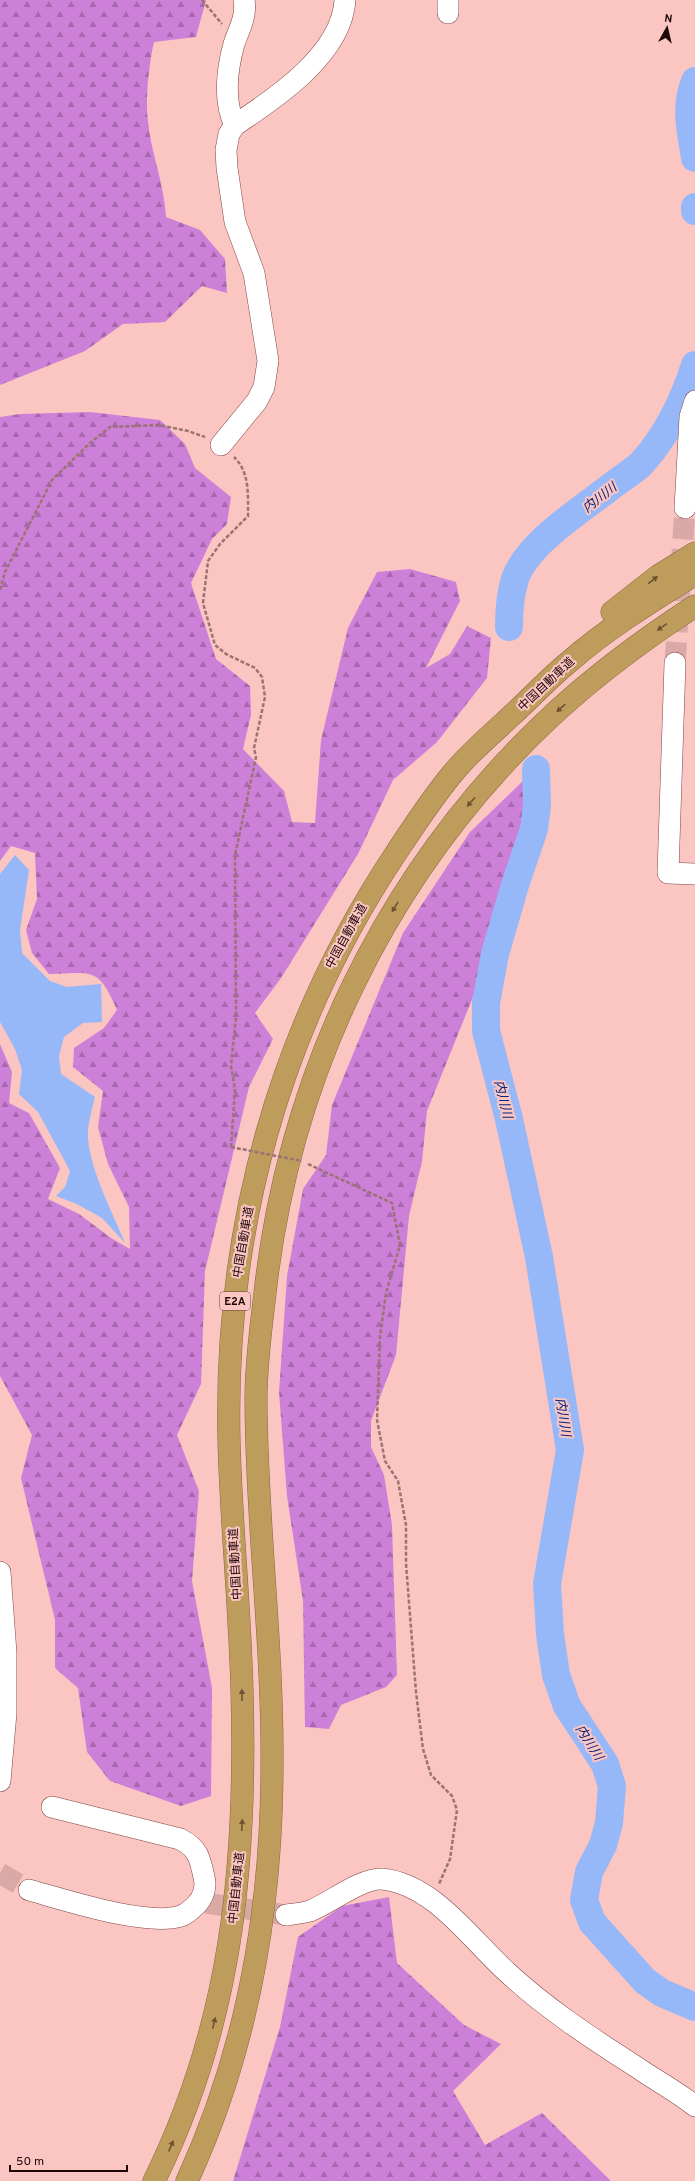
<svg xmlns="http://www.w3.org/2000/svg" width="695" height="2181" font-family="Overpass,'Noto Sans JP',sans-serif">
<defs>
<pattern id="forest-firs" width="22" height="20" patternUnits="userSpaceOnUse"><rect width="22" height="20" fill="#cd80d8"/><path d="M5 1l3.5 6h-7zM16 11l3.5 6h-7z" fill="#a667ad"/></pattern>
</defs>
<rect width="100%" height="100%" fill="#fbc5c2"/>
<g fill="url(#forest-firs)">
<path d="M 0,0 L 206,0 L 196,37 L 154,42 C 149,64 145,99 148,121 C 151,154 164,182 166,217 L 200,230 L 225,259 L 227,293 L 202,286 L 165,322 L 123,324 L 85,351 L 0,385 Z"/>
<path d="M 90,412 L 160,420 L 185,444 L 195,468 L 231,497 L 227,524 L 212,539 L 191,583 L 216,659 L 250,686 L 251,715 L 243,749 L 284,791 L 292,822 L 315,823 L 321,740 L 348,628 L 377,572 L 410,569 L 456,582 L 460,601 L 426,668 L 450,654 L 467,626 L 491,638 L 487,678 L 437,742 L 393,780 L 358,854 L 281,978 L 255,1013 L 273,1039 L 249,1087 L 205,1271 L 201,1384 L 177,1435 L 199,1491 L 192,1581 L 212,1688 L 211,1796 L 181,1806 L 110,1781 L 87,1752 L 78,1688 L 55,1668 L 55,1620 L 21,1478 L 32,1435 L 0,1376 L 0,1044 L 12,1072 L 9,1103 L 29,1113 L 60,1168 L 48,1199 L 79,1214 L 111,1238 L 130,1249 L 129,1207 L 108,1164 L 98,1127 L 103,1091 L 73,1067 L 74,1048 L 104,1028 L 117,1010 C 98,966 93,973 49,974 L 32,953 L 26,930 L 37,899 L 35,853 L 11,846 L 0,861 L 0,417 L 20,414 Z"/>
<polygon points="524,780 531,801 518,848 477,987 427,1111 422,1161 409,1216 396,1355 371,1421 371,1447 384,1475 392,1525 397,1675 386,1687 341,1705 329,1729 305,1727 303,1601 287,1496 279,1392 287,1276 303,1189 326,1155 332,1105 403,933 470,832"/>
<polygon points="389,1897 397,1963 464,2025 501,2044 453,2091 485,2145 542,2113 611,2181 233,2181 280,2027 298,1937 342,1906"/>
</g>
<path fill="#96b8f9" d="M 15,855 L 29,870 L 20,930 L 22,953 L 50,981 L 67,987 L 101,984 L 102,1022 L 83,1023 L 64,1037 L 59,1056 L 61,1074 L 95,1097 C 92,1110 87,1126 88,1139 C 92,1175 112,1211 125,1243 L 102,1218 L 77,1204 L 56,1196 L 65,1187 L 70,1171 L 38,1112 L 19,1094 L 22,1070 L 15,1049 L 0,1022 L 0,874 Z"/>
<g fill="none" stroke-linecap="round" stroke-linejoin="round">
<g stroke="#96b8f9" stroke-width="28">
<path d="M 695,81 C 684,109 691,130 695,158"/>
<polyline points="695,207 695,211"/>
<path d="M 509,627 C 509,611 510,595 515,579 C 527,543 584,508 613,485 C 622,478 634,471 642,463 C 667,435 684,400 695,365"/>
<polyline points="536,769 537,806 534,829 515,885 495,954 486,1003 486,1031 509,1119 539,1257 570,1450 547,1584 550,1634 556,1675 567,1706 605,1764 612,1786 609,1823 603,1845 589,1872 584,1900 592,1922 645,1981 662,1993 695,2007"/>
</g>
<g stroke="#daa9a6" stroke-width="21" stroke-dasharray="21 10" stroke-linecap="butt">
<polyline points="675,663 685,508"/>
<polyline points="0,1873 29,1890"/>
<polyline points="206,1903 286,1915"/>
</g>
<g stroke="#7d4543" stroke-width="22">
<g id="minor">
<polyline points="448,13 448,0"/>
<path d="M 235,125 C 223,102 227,69 234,44 C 239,29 247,16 244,0"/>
<path d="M 221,445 L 257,401 L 264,387 L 268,361 L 254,273 L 235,222 L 227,168 L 226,150 L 229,134 L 235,125 C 276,98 342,54 345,0"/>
<polyline points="685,508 690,417 695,401"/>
<polyline points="675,663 668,873 695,874"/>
<polyline points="0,1572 6,1653 6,1713 0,1781"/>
<path d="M 29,1890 C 65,1900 147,1927 181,1916 C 187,1914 192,1909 196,1905 C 203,1898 207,1887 204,1877 C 200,1858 198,1848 180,1839 L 52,1807"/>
<path d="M 286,1915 C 294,1914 303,1913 310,1911 C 330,1903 361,1878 382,1879 C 434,1884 472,1941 508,1973 C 546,2008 591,2038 635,2066 C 655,2080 676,2091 695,2106"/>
</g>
</g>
<g stroke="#86693f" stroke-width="23">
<g id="highway">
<polyline points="612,612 658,576 695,553"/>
<path d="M 154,2181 C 232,2024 247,1864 242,1691 C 240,1607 231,1524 229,1440 C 224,1229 279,1029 396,853 C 414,826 432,798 453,773 C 470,752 491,735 511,716 C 531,698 549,678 570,661 C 608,628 652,601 695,574"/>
<path d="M 187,2181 C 248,2049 272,1909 272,1765 C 273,1642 256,1520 256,1398 C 256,1363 261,1328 265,1293 C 289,1076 385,876 543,724 C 590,679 641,641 695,606"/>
</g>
</g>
<g stroke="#9b7371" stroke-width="2.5" stroke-dasharray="4 2" stroke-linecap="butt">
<polyline points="202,0 222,24"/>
<polyline points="0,590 5,572 52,480 90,443 110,427 159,425 188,431 205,437"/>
<path d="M 231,1147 L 235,1090 L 231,1066 L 236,1016 L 235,855 L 256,757 L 254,748 L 265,697 L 262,677 L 255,668 L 226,654 L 215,645 L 203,603 L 208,561 L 220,544 L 248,516 C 248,496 250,472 234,457"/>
<polyline points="308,1164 392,1203 400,1245 386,1293 380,1337 377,1420 385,1461 398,1481 406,1525 406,1564 416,1692 423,1749 431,1775 452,1796 457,1810 450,1859 439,1884"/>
</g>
<use href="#minor" stroke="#fff" stroke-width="21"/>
<use href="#highway" stroke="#be9d5c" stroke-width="22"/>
<polyline stroke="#9b7371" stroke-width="2.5" stroke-dasharray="4 2" stroke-linecap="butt" points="231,1147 302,1161"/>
</g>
<defs><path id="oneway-solid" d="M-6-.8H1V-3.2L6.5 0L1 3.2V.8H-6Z"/></defs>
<g fill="#6e5232">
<use href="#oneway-solid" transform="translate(653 580) rotate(-38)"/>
<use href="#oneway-solid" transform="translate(662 627) rotate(146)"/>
<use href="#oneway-solid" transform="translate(561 708) rotate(138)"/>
<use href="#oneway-solid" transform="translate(471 802) rotate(131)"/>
<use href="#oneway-solid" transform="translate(395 907) rotate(121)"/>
<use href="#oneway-solid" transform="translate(242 1695) rotate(-91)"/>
<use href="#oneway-solid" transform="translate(242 1825) rotate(-87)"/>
<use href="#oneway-solid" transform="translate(214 2023) rotate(-77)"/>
<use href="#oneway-solid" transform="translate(171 2146) rotate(-67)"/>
</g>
<g text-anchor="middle" stroke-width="4" stroke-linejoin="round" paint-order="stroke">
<rect fill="#fbc5c2" stroke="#604140" stroke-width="1" x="220" y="1292" width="30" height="18" rx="3"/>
<g font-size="11" font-weight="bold" fill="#1e0808">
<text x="235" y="1305">E2A</text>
</g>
<g font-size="12" fill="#1e0808" stroke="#fbc5c2">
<text transform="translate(546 684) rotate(-43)" y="4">中国自動車道</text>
<text transform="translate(346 936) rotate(-61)" y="4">中国自動車道</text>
<text transform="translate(243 1242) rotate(-80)" y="4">中国自動車道</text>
<text transform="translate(235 1564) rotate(-93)" y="4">中国自動車道</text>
<text transform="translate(236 1888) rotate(-84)" y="4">中国自動車道</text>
</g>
<g font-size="13" font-style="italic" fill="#00227d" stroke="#fbc5c2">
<text transform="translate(599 497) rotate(-38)" y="5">内川川</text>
<text transform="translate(504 1099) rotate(76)" y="5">内川川</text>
<text transform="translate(564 1417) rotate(81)" y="5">内川川</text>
<text transform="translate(590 1742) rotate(57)" y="5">内川川</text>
</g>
</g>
<g transform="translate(667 28) rotate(8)" stroke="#fbc5c2" stroke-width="3" paint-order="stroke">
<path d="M0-3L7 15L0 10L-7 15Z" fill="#1e0808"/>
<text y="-6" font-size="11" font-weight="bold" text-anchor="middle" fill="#1e0808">N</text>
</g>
<path d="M10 2165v6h117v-6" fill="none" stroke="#1e0808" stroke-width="2"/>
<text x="16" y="2165" font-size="12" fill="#1e0808" stroke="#fbc5c2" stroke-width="3" paint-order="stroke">50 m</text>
</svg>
